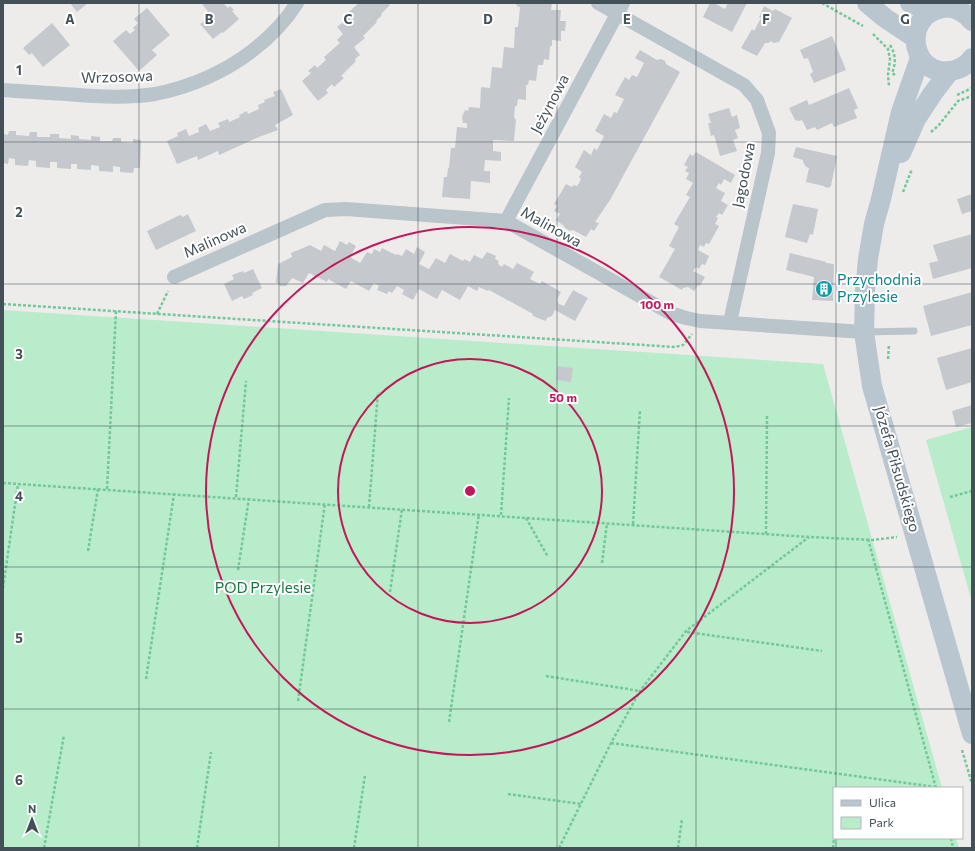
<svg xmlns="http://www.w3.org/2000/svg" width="975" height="851" font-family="Commissioner,sans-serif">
<rect width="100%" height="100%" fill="#eeebeb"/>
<g fill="#b9ecca">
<polygon points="3,310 823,364 942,788 834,788 834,838 956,838 959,848 3,848"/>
<polygon points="972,427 972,602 926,440"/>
</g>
<g fill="#c5c9ce">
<polygon points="70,3 88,3 77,12"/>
<polygon points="203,3 223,3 228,8 230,6 234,10 232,11 239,19 223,33 222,32 213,39 200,24 211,15 202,4"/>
<polygon points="359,3 388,3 390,5 381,14 382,15 376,21 377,22 363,36 365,38 354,47 360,55 355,59 356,61 341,76 344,78 334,87 332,84 326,90 328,93 318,101 302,81 311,73 308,71 315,65 317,68 326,60 324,57 340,43 337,40 343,34 337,27 347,19 344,16"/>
<polygon points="515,3 552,3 551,10 561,10 560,21 566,21 565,31 561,31 561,41 552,40 552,46 550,46 549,60 544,59 543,65 538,65 536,81 529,80 528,85 526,85 526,100 518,99 517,106 515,106 514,117 516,120 514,141 493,140 493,151 501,152 501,161 485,160 484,171 490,171 490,183 471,181 470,199 442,197 444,177 447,177 448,168 449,168 451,148 455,148 457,127 467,128 467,123 463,123 462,117 465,110 468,111 469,107 480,108 481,87 490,88 492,67 502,68 504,47 514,48 515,27 518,27 520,7 518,7"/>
<polygon points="710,3 714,3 725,9 728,3 747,3 732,32 703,17"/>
<polygon points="764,6 773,11 775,9 792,18 779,42 774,43 770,41 769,43 765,43 757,56 741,48 752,29 754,31 761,18 759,17"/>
<polygon points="147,8 170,35 152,50 157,55 139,71 113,41 126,30 130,34 135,30 133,28 138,23 134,19"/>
<polygon points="52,23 70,45 43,67 32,53 29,55 23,48"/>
<polygon points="832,36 846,70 814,83 810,74 813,72 808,58 804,59 800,50"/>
<polygon points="640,50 657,60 661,59 665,61 666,64 680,72 610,200 595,222 599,223 594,231 591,229 586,237 573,230 570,231 565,228 564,226 556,220 560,214 554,211 557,206 554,204 566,184 572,187 574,185 577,186 579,183 581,179 579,177 582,172 575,167 584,150 591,155 594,148 597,150 604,136 595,131 604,114 611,118 614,112 617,113 624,99 615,95 625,77 629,80 632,75 637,77 644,63 635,58"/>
<polygon points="849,88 858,108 854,110 857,118 834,127 832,123 817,130 815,127 807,130 802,120 799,121 795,120 789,108 807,100 809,105"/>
<polygon points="281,89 293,115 275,125 278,130 259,137 219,155 218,151 198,160 197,156 177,164 167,141 178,136 177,133 186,129 189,136 199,132 198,128 206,124 210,131 220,127 218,123 228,119 229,122 240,117 239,115 247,111 248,114 259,109 258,105 265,102 264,100 275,96 273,92"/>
<polygon points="729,108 732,117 737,115 740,128 735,130 738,138 733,140 737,151 720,156 714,135 711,136 708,123 711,123 708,114"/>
<polygon points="9,131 16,131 16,135 29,136 30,132 37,132 37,137 50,137 50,134 59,134 59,138 71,139 71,135 79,136 79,139 91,140 91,136 100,137 100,141 112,141 113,138 121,138 121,142 133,143 133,139 141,140 140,168 134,168 133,173 120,172 120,167 113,166 113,172 99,171 99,166 91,165 91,170 77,169 77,164 71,164 71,169 57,168 57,162 50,162 50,168 36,167 36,161 29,160 28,166 15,165 15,159 9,158 8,164 3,163 3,134 8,135"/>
<polygon points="796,147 837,156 831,186 828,188 825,187 824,186 806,182 809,168 806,167 803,162 803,160 793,157"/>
<polygon points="696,152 735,175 731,183 724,179 721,185 719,183 716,188 725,193 721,201 728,205 722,215 719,213 716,217 718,218 715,224 719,226 709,244 706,243 704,247 700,245 698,250 709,256 705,265 702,264 699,269 696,267 693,271 705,277 700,286 698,285 694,291 688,287 683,288 682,290 659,277 675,249 669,246 679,227 674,224 690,197 686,195 693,183 686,179 689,173 685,171 688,167 684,165 690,154 693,156"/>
<polygon points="972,194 972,211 962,214 957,199"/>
<polygon points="793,204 818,209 813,235 810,234 807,243 785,237"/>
<polygon points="188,214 196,231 156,250 147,231 180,215 183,217"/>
<polygon points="972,234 972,268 933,279 929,263 938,261 933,245"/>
<polygon points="340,241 347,245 349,242 356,246 350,257 360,263 367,252 372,254 374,249 380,252 382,248 396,255 397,254 402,256 406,249 414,254 417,247 425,252 419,264 429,269 436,258 445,263 450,254 463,261 464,259 470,262 474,255 482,259 487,252 496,256 495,259 499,261 498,264 502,267 504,264 513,269 517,263 534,272 530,279 540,284 542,281 561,292 557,300 559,304 564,306 573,290 588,298 575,321 555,310 552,316 547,318 546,321 535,317 532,315 533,314 489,290 488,291 479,287 477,291 468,286 460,300 442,290 437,299 419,289 413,300 402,294 404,290 397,286 392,293 389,291 387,294 377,290 379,286 374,283 369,291 351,281 346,289 328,279 327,282 309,273 303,283 292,278 286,286 280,286 276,282 278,264 292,257 291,253 310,245 321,251 324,245 335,251"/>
<polygon points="790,253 826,262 826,263 834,264 833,301 812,300 814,277 786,270"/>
<polygon points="253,269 262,288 252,293 253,295 244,299 242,296 232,301 224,284 234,279 232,275 243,271 244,273"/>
<polygon points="972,292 972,325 931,336 923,306"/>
<polygon points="972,348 972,382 946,390 937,358"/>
<polygon points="557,366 573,368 571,382 556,380"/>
<polygon points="972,405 972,423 956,427 952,411"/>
</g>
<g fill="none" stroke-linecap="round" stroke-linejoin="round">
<g stroke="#73c89a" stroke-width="2.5" stroke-dasharray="3 2" stroke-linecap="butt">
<polyline points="822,3 863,26"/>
<polyline points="873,34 888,49 890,59 888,75 889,86"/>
<path d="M 890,45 C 896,55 896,63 892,73 L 895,75"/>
<polyline points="957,95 972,88"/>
<polyline points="931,132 939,125 958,101 972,96"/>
<polyline points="903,192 912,169"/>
<polyline points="3,304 675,347 683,345 692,334"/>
<polyline points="157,314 168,291"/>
<polyline points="888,359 889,344"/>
<polyline points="3,483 809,537 873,540 897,537"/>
<polyline points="107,489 116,311"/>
<polyline points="236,497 246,381"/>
<polyline points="950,497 972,491"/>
<polyline points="369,507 378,392"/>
<polyline points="501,515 509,398"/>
<polyline points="526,518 548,557"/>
<polyline points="633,524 640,410"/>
<polyline points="766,534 767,415"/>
<polyline points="868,539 936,788"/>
<polyline points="88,551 98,489"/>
<polyline points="602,563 607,523"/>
<polyline points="238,570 249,498"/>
<polyline points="3,588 18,484"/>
<polyline points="390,592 402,509"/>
<polyline points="687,632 822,651"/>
<polyline points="546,676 640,691"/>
<polyline points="146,679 174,494"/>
<polyline points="298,701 325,503"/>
<polyline points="449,722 479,514"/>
<polyline points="611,743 936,787"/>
<polyline points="962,750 972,784"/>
<polyline points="508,794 581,804"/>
<polyline points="951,838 953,848"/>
<polyline points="44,848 64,735"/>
<polyline points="197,848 211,752"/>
<polyline points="354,848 365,775"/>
<polyline points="559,848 611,743 640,691 686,631 809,537"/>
<polyline points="678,848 682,819"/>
<polyline points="833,848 834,838"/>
</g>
<polyline stroke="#b9c4cb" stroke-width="7" points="864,332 914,331"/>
<g stroke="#b9c4cb" stroke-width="14">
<polyline points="598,3 744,85 757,100 769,133 768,153 730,322"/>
<path d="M 3,90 C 28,92 54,93 79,95 C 104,97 130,98 155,94 C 190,87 223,73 252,51 C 269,38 285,22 297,3"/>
<polyline points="506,221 623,3"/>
<polyline points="174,277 325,210 346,209 506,221 670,313 686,318 700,321 864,332"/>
</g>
<g stroke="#b9c5cf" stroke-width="20">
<polyline points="867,3 885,18 915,38"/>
<polyline points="910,3 930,12"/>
<path d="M 972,21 C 965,12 954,6 943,8 C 898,16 913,82 955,70 C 962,68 968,64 972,58"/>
<polyline points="920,58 901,112 881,199 874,224 868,259 865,291 864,332 872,386 972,734"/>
<polyline points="901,153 916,119 933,93 950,71"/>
</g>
</g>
<path fill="none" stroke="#445058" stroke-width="1" stroke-opacity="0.55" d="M 139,3 L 139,848M 279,3 L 279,848M 418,3 L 418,848M 557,3 L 557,848M 696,3 L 696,848M 836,3 L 836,788M 3,142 L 972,142M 3,284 L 972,284M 3,426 L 972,426M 3,567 L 972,567M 3,709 L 972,709M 836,838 L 836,848"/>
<g fill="none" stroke="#c2185b" stroke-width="2">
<circle cx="470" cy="491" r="132"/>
<circle cx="470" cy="491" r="264"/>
</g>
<defs>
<g id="building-disc" transform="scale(0.9)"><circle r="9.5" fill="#0f9aa8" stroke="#fff"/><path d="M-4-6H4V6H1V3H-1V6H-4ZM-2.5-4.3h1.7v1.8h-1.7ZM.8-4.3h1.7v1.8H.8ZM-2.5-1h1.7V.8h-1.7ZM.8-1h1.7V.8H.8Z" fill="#fff"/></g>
</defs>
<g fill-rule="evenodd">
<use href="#building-disc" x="824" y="289"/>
</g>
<g text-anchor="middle" stroke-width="4" stroke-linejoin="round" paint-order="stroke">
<g font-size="15" fill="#445058" stroke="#fff">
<text transform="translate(117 77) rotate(-2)" y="5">Wrzosowa</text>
<text transform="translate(550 104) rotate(-62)" y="5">Jeżynowa</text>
<text transform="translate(744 175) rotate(-79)" y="5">Jagodowa</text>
<text transform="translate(551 227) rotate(29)" y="5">Malinowa</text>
<text transform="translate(215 240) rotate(-24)" y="5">Malinowa</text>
<text transform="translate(897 469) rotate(74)" y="5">Józefa Piłsudskiego</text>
</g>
<g font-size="15" fill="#0d838f" stroke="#fff" text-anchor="start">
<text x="837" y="285">Przychodnia<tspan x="837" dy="17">Przylesie</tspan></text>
</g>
<g font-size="15" fill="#197542" stroke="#fff">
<text x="263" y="593">POD Przylesie</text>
</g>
</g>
<g font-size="13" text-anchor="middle" font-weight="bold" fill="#445058" stroke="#fff" stroke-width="4" stroke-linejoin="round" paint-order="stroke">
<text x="70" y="24">A</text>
<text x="209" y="24">B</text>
<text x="348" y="24">C</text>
<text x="488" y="24">D</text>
<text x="627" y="24">E</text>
<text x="766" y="24">F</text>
<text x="905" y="24">G</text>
<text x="19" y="75">1</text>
<text x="19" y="217">2</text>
<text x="19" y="359">3</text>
<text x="19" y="501">4</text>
<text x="19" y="643">5</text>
<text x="19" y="785">6</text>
</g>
<circle cx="470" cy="491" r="6" fill="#c2185b" stroke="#fff" stroke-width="2"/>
<g font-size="12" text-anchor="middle" font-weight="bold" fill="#c2185b" stroke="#fff" stroke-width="4" stroke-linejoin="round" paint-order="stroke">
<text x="657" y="309">100 m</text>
<text x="563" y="402">50 m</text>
</g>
<rect width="975" height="851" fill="none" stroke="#445058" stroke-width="8"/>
<rect x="833" y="787" width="130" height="52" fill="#ffffff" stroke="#b4b9bc"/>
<rect x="841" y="800" width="20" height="6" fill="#b9c5cf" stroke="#b4b9bc"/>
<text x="869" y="807" font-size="12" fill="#445058">Ulica</text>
<rect x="841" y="817" width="20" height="12" fill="#b9ecca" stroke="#b4b9bc"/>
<text x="869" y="827" font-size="12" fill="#445058">Park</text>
<g transform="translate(32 819)" stroke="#ffffff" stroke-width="3" paint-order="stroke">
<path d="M0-3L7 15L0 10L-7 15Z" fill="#445058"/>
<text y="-6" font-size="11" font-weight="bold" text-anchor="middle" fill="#445058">N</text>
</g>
</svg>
